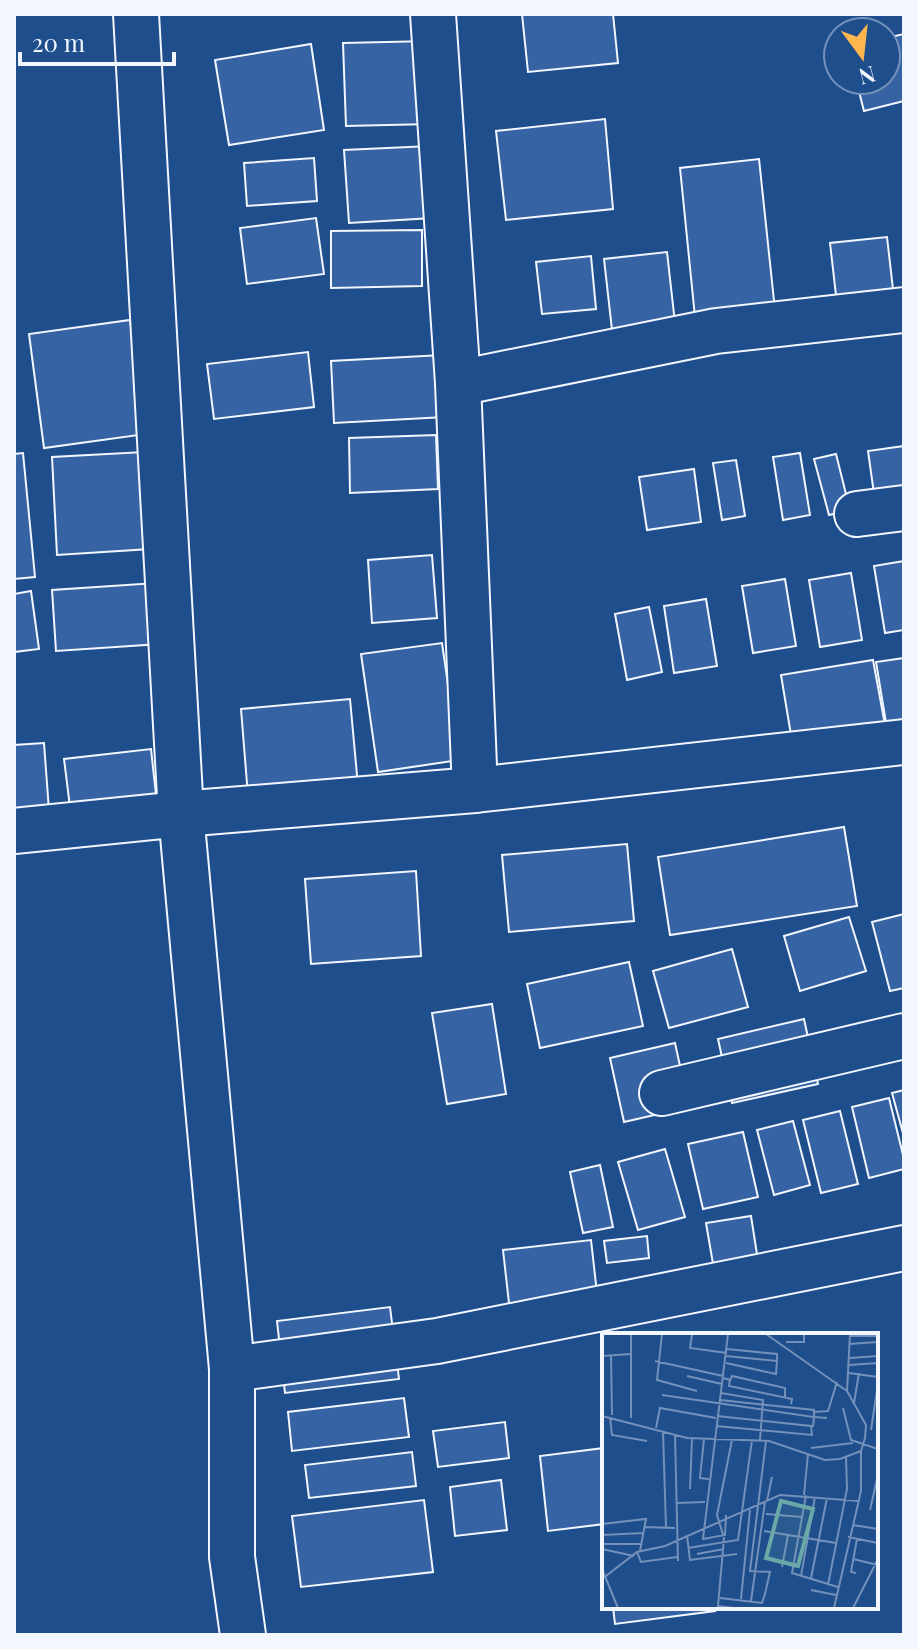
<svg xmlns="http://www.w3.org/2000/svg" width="918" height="1649" font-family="'Playfair Display',serif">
<rect width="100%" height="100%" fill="#1f4e8c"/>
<g fill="#3563a3" stroke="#f2f6ff" stroke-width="2">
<polygon points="522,14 613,14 618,63 528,72"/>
<polygon points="904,34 904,101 864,111 856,80 886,80 886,38"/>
<polygon points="430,41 431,124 346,126 343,43"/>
<polygon points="311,44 324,130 229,145 215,60"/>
<polygon points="605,119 613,209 506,220 496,131"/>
<polygon points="430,146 433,218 349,223 344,150"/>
<polygon points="314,158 317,201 247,206 244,163"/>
<polygon points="759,159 777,329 697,337 680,168"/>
<polygon points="316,218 324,274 247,284 240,228"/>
<polygon points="422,230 422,286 331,288 331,231"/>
<polygon points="887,237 897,324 840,330 830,243"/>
<polygon points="667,252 675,323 612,330 604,259"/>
<polygon points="591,256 596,309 542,314 536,262"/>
<polygon points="130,320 146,434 44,448 29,334"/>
<polygon points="308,352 314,407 214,419 207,364"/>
<polygon points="442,355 445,417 334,423 331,361"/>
<polygon points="436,435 438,489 350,493 349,438"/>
<polygon points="904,446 904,511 877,515 868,451"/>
<polygon points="144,452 150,549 57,555 52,457"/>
<polygon points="23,453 35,577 14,579 14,454"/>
<polygon points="800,453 810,515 783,520 773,457"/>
<polygon points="836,454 850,510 829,515 814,459"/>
<polygon points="736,460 745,516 722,520 713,463"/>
<polygon points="694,469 701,522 647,530 639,477"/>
<polygon points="432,555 437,618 372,623 368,560"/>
<polygon points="904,561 904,630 885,633 874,566"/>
<polygon points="851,573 862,640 820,647 809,580"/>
<polygon points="785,579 796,646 753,653 742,586"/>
<polygon points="156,583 160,644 56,651 52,590"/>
<polygon points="31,591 39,649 14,652 14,594"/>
<polygon points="706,599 717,666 674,673 664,606"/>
<polygon points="649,607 662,672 627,680 615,614"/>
<polygon points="442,643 459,760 378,772 361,654"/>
<polygon points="904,658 904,726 887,729 876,662"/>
<polygon points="873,660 885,725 792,741 781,675"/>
<polygon points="350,699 358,786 248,796 241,709"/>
<polygon points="44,743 50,824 14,827 14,745"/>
<polygon points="151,749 158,813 72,823 64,759"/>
<polygon points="844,827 857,906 670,935 658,857"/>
<polygon points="627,844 634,921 509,932 502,855"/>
<polygon points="416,871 421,956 311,964 305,879"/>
<polygon points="904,914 904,988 890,991 872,922"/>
<polygon points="849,917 866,971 800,991 784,936"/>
<polygon points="732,949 748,1007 669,1028 653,971"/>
<polygon points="629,962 643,1026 540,1048 527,984"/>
<polygon points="492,1004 506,1094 447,1104 432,1013"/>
<polygon points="804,1019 818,1084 732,1103 718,1039"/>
<polygon points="675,1043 689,1107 624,1122 610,1058"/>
<polygon points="904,1090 904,1137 892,1093"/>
<polygon points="889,1098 904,1159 904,1169 869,1178 852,1107"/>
<polygon points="840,1111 858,1184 821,1193 803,1120"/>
<polygon points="793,1121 810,1185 774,1195 757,1130"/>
<polygon points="743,1132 758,1197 703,1209 688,1144"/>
<polygon points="665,1149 685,1217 638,1230 618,1162"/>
<polygon points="600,1165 613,1227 583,1233 570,1172"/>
<polygon points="751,1216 762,1286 718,1293 706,1223"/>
<polygon points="647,1236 649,1258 607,1263 604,1241"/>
<polygon points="591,1240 599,1311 511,1321 503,1250"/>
<polygon points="390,1307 399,1379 285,1393 277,1321"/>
<polygon points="404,1398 409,1437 292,1451 288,1412"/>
<polygon points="505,1422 509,1458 438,1467 433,1431"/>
<polygon points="604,1448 604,1524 548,1531 540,1456"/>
<polygon points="412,1452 416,1486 309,1498 305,1465"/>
<polygon points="501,1480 507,1530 455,1536 450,1487"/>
<polygon points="424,1500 433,1572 301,1587 292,1516"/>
<polygon points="613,1607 715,1607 715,1611 615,1624"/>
</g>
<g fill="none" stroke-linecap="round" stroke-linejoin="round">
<g stroke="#f2f6ff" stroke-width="48">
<g id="street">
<polyline points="136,14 181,814 232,1369 232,1557 243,1635"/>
<polyline points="433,14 458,383 475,790"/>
<polyline points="458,383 716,331 904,310"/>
<polyline points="857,514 904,508"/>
<polyline points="14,831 181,814 475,790 904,742"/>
<polyline points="662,1093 904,1036"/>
<polyline points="232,1369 437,1341 904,1248"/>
</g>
</g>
<use href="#street" stroke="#1f4e8c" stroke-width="44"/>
</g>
<g transform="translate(602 1333)">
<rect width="276" height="276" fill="#1f4e8c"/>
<path fill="none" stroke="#7391ba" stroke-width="2" d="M 29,1 L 29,85M 60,1 L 55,47 L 95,58M 90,1 L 88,15 L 125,20M 164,1 L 245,58M 182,1 L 202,1 L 202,9 L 184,9M 248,3 L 276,3M 247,11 L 276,9M 0,23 L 29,21M 9,23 L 10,82M 124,23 L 175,28 L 175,21 L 125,16M 248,25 L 276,23M 53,28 L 121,43M 124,30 L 174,41 L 175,28M 247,32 L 276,30M 247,40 L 276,44M 85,43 L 120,51M 121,45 L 128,47 L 127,53 L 190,66 L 189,71M 128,47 L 130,43 L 183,55 L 183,65M 119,60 L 161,67 L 158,107M 60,62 L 212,84 L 211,94M 118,67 L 212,77 L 212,84 L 225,85M 252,70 L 257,40M 241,75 L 249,107 L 276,116M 212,79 L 226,78 L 235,49M 0,83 L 85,105 L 167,108 L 223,127 L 238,126 L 259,118 L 263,105 L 264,92 L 245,58 L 248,1M 8,84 L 10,102 L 45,108M 114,93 L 210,102 L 209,93 L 115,83M 54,95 L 58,75 L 114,85M 269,97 L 276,51M 61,98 L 64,195M 73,102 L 76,228M 102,106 L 98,145 L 107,146M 130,107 L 115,182 L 122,205 L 116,273 L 132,275M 209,115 L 251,110M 88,156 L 90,105M 202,162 L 206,121M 204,162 L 190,240 L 236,254M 165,168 L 170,144M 74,170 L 103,169M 268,177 L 276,142M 164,181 L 200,184M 124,182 L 123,202 L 101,206 L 126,1M 0,191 L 44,186 L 38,218M 251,192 L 276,196M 43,194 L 73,195M 162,198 L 234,210M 0,202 L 42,200M 85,202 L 88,227 L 135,221M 246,204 L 276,210M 0,211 L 39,211M 86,215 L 136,207 L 150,107M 0,216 L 32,223M 35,219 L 39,229 L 75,224M 95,221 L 122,216M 251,226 L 276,232M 180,234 L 186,202M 0,236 L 16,275M 254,240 L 249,239 L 255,206M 199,243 L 213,164M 209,245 L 225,165M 0,246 L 35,219 L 63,213 L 178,162 L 257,168M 226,252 L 245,156 L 244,124M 209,257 L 234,262M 118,265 L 160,270 L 163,261 L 168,239 L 148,238 L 164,108M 139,266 L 148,177M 149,268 L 163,169M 232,275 L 259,158 L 259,118M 251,275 L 276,226"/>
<path fill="#6aa9a8" fill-opacity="0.15" stroke="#6aa9a8" stroke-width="4" d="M 179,168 L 211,176 L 196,233 L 164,225 Z"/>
<rect width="276" height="276" fill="none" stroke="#f2f6ff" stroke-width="4"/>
</g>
<rect width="918" height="1649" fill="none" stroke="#f2f6ff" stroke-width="32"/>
<g transform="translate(862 56) rotate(165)"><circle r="38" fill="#1f4e8c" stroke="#7391ba" stroke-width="2"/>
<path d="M0-6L14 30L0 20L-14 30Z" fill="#ffb74d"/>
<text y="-12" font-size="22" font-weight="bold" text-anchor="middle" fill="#f2f6ff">N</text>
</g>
<path d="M20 52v12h154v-12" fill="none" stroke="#f2f6ff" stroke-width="4"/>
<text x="32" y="52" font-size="24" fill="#f2f6ff" stroke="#1f4e8c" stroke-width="6" paint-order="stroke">20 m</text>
</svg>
